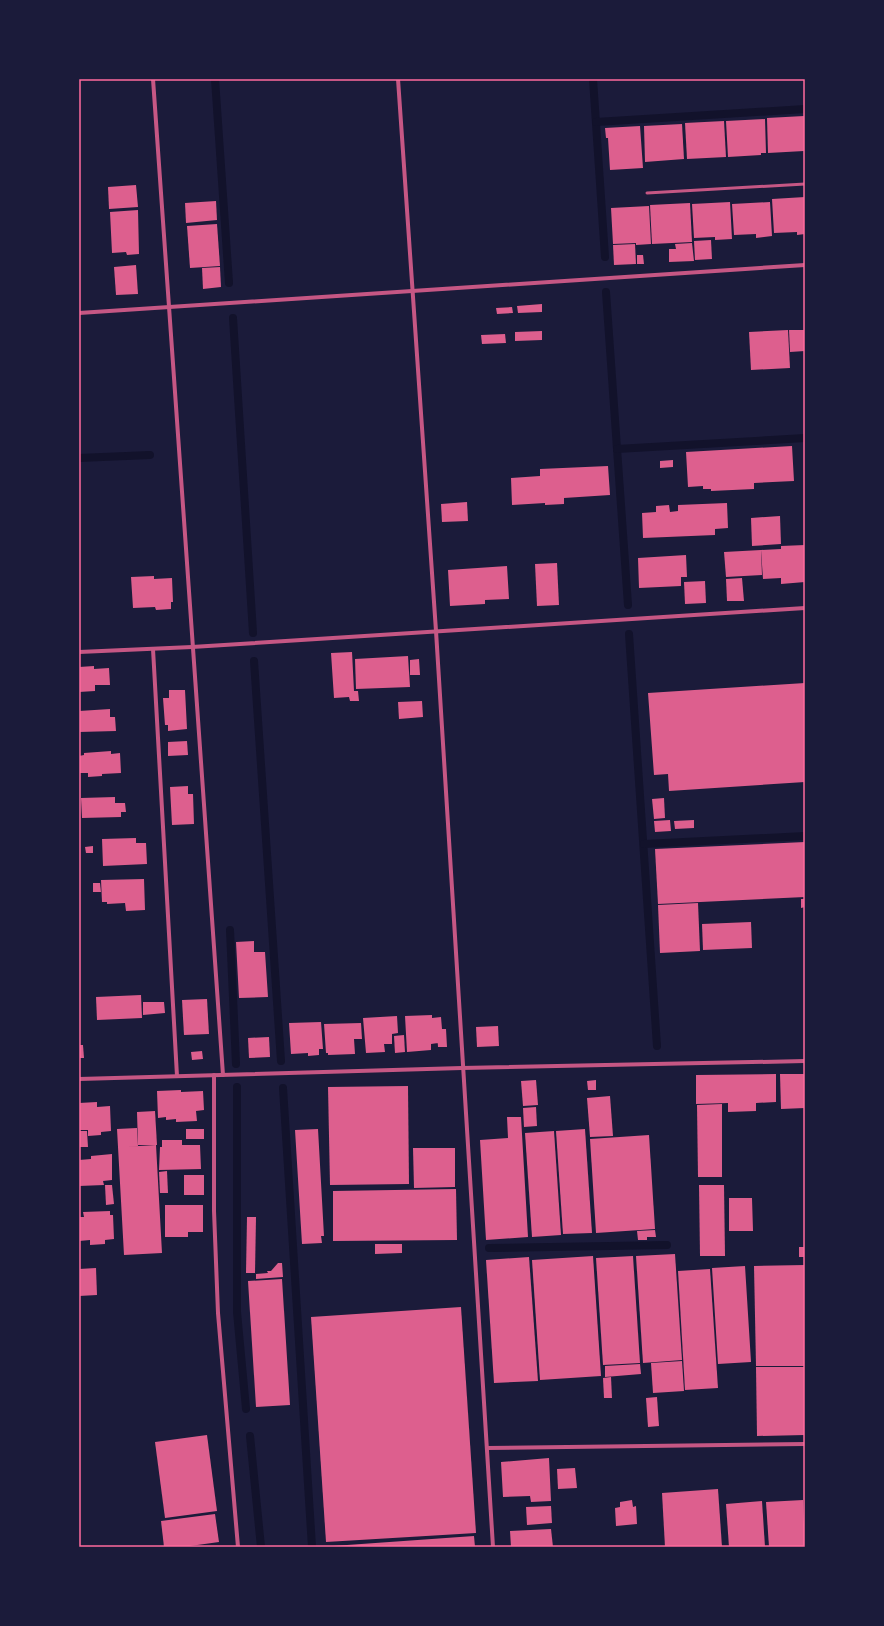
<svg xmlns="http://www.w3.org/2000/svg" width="884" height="1626" font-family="Karla,sans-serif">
<rect width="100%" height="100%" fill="#1b1b3a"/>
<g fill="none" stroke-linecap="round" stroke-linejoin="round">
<g stroke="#12122b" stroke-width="8">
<polyline points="215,79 229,283"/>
<polyline points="593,79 605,257"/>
<polyline points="596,122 805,109"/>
<polyline points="606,292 628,605"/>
<polyline points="233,318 253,633"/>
<polyline points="617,449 805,438"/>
<polyline points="79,458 150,455"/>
<polyline points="629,634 657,1046"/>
<polyline points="254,661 281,1061"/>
<polyline points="644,844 805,836"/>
<polyline points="230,930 236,1064"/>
<polyline points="237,1087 237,1312 246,1409"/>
<polyline points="283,1088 312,1547"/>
<polyline points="489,1248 667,1245"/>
<polyline points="250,1436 261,1547"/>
</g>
</g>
<g fill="#dd5f8e">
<polygon points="804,116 804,151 768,153 767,118"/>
<polygon points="765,119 766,153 761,153 761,155 728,157 726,121"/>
<polygon points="724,121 726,157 687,159 685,123"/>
<polygon points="682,124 684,159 645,162 644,126"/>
<polygon points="640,126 643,168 610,170 608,138 606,138 605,128"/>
<polygon points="136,185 138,207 109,209 108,187"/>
<polygon points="805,197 805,234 797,235 797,232 774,233 772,199"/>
<polygon points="216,201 217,220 186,223 185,203"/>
<polygon points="730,202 732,239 715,240 715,237 694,238 692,204"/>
<polygon points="770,202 772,236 756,238 756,234 734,235 732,204"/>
<polygon points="690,203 692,242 652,244 650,205"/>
<polygon points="649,206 651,244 636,245 636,243 613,244 611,208"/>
<polygon points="138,210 139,254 127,255 126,252 112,253 110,212"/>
<polygon points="217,224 220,266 190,268 187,226"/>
<polygon points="711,240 712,259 695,260 694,241"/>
<polygon points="692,243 694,261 669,262 669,249 676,249 675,244"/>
<polygon points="635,244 636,264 614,265 613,245"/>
<polygon points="637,255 643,255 644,264 637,264"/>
<polygon points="136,265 138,294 116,295 114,267"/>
<polygon points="220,267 221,287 203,289 202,268"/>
<polygon points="542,304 542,312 518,313 517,306"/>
<polygon points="512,307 513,313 497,314 496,308"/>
<polygon points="788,330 790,368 751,370 749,332"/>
<polygon points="789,330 805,330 805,351 790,352"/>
<polygon points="542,331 542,340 515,341 515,332"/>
<polygon points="505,334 506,343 482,344 481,335"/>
<polygon points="792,446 794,481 754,483 754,489 711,491 711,489 703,489 703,486 688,487 686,452"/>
<polygon points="673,460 673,467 660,468 660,461"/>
<polygon points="608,466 610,495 564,498 564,504 545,505 545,503 512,505 511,478 540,476 540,469"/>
<polygon points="467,502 468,521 442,522 441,504"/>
<polygon points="727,503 728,528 715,529 715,535 643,538 642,513 656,512 656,506 669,505 670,512 678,511 678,505"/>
<polygon points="780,516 781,544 752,546 751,518"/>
<polygon points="805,545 805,582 781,584 781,578 763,579 761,550 781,549 781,546"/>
<polygon points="761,550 762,575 726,577 724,552"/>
<polygon points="686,555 687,577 681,577 681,586 639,588 638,558"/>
<polygon points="557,563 559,605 537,606 535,564"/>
<polygon points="507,566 509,599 485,600 485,604 450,606 448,570"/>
<polygon points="154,576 154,579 172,578 173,602 171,602 171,609 156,610 155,607 133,608 131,577"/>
<polygon points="742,578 744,601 727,601 726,579"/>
<polygon points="705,581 706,603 685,604 684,582"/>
<polygon points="352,652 354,691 358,691 359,701 350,701 349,697 334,698 331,653"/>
<polygon points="408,656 410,687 356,689 355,659"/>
<polygon points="419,659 420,675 410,675 410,660"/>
<polygon points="94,666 94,669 109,668 110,685 95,685 95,691 79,692 79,667"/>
<polygon points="805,683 805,782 669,791 668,774 654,775 648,693"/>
<polygon points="169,690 185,690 187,729 168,731 168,725 165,725 163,698 169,698"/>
<polygon points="422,701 423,717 399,719 398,702"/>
<polygon points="110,709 110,717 115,717 116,731 79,732 79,711"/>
<polygon points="187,741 188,755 168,756 168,742"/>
<polygon points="111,751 111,754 120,753 121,773 102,774 102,776 88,777 88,773 79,773 79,756 84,755 84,753"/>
<polygon points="188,786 188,794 193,794 194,824 172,825 170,787"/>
<polygon points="115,797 115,803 125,803 126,812 121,812 121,817 82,818 81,798"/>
<polygon points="664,798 665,818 654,819 652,799"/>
<polygon points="670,820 671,831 655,832 654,821"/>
<polygon points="694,820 694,828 675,829 674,821"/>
<polygon points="136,838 136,843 146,843 147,864 103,866 102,839"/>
<polygon points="805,842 805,897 658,904 655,849"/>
<polygon points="93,846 93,853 86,853 85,847"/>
<polygon points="144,879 145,910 126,911 125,903 107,904 107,902 102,902 101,880"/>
<polygon points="93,883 100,883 101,892 93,892"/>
<polygon points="801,899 805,899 805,907 801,908"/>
<polygon points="698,903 700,951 660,953 658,905"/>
<polygon points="751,922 752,948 703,950 702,924"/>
<polygon points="254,941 254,952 265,952 268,997 239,998 236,942"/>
<polygon points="141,995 142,1018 97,1020 96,997"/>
<polygon points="207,999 209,1034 184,1035 182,1000"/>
<polygon points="143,1002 164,1002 165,1013 143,1015"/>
<polygon points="432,1015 432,1018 441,1017 442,1029 446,1029 447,1047 438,1047 437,1029 438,1043 431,1044 431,1050 407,1052 405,1016"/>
<polygon points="397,1016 398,1033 392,1034 392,1044 384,1044 385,1052 366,1053 363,1018"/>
<polygon points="321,1022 323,1049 319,1049 319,1055 308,1056 308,1053 291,1054 289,1023"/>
<polygon points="361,1023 362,1039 354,1039 355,1054 328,1055 328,1053 326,1053 324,1024"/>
<polygon points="498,1026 499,1046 477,1047 476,1027"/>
<polygon points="404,1035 405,1052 395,1053 394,1036"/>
<polygon points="269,1037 270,1057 249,1058 248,1038"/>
<polygon points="79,1045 83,1045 84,1058 79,1058"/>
<polygon points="202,1051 203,1059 192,1060 191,1052"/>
<polygon points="776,1074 776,1102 756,1103 756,1111 728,1112 728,1103 696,1104 696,1075"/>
<polygon points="780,1074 805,1074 805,1108 781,1109"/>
<polygon points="536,1080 538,1105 523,1106 521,1081"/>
<polygon points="596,1080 596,1090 588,1090 587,1081"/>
<polygon points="408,1086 409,1184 330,1185 328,1087"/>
<polygon points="181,1090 181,1092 203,1091 204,1110 196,1111 197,1121 176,1122 176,1119 166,1120 166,1117 158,1118 157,1091"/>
<polygon points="610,1096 613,1136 590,1137 587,1098"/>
<polygon points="97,1102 97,1107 110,1106 111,1131 101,1132 101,1135 88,1136 88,1130 79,1130 79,1103"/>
<polygon points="722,1104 722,1177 698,1177 697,1105"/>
<polygon points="536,1107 537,1126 524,1127 523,1108"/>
<polygon points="155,1111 157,1145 138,1145 137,1112"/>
<polygon points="507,1117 521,1117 528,1237 486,1240 480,1140 508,1138"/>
<polygon points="137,1128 138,1146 122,1147 156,1145 162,1253 124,1255 117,1129"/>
<rect x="186" y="1129" width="18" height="10"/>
<polygon points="318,1129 324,1236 321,1236 322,1243 302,1244 295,1130"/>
<polygon points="585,1129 592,1233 563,1234 556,1131"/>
<polygon points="79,1131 87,1131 88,1147 79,1147"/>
<polygon points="554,1131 561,1235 532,1237 525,1133"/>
<polygon points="649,1135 655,1229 596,1233 590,1139"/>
<polygon points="162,1140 182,1140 182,1145 200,1145 201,1169 159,1170 160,1147 162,1147"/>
<polygon points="413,1148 455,1148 455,1187 414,1188"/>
<polygon points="112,1154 112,1180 103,1181 104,1185 79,1186 79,1160 91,1159 91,1156"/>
<polygon points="167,1171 168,1193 160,1193 159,1172"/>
<rect x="184" y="1175" width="20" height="20"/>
<polygon points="105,1185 112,1185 114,1204 106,1205"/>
<polygon points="699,1185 724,1185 725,1256 700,1256"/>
<polygon points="456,1189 457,1240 333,1241 333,1191"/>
<polygon points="729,1198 752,1198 753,1231 729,1231"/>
<polygon points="165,1205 203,1205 203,1232 188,1232 188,1237 165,1237"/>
<polygon points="110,1211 110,1215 113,1215 114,1239 105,1240 105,1244 90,1245 90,1240 79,1241 79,1217 84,1217 83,1212"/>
<polygon points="247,1217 256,1217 255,1273 246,1273"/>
<polygon points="655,1230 656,1237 647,1237 647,1240 638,1240 637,1231"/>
<polygon points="375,1244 402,1244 402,1253 375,1254"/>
<rect x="799" y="1247" width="6" height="10"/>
<polygon points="675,1254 682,1360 643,1363 636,1256"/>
<polygon points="593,1256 601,1376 540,1380 532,1260"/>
<polygon points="633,1256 640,1363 603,1365 596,1258"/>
<polygon points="529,1257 538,1381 494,1383 486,1260"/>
<polygon points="278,1263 282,1263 283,1277 256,1279 256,1274 268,1273 267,1271 271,1271"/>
<polygon points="805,1265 805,1366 756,1366 754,1266"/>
<polygon points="745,1266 751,1362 718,1364 712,1268"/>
<polygon points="96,1268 97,1295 79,1296 79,1269"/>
<polygon points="710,1269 718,1388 685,1390 678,1271"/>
<polygon points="282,1279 290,1405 256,1407 248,1281"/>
<polygon points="461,1307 476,1533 326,1542 311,1317"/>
<polygon points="682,1361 684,1391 653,1393 651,1363"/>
<polygon points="640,1364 641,1374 605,1377 605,1366"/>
<polygon points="756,1367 805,1367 805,1435 757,1436"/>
<polygon points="611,1377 612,1398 604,1398 603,1378"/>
<polygon points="657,1397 659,1426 648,1427 646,1398"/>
<polygon points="207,1435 217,1511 165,1518 155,1442"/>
<polygon points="549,1458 551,1501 531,1502 530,1496 503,1497 501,1462"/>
<polygon points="575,1468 577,1488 558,1489 557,1469"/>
<polygon points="718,1489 722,1547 665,1547 662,1493"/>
<polygon points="632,1500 633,1507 636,1506 637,1524 616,1526 615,1508 620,1507 620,1502"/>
<polygon points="803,1500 805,1547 769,1547 766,1502"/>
<polygon points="762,1501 765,1547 729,1547 726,1504"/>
<polygon points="551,1506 552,1523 527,1525 526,1507"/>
<polygon points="215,1514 219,1542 183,1547 164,1547 161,1521"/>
<polygon points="551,1529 553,1547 511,1547 510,1531"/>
<polygon points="474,1536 475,1547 333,1547 333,1546"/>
</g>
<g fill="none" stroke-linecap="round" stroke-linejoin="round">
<polyline stroke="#c65784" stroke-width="3" points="647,193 805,184"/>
<g stroke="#c65784" stroke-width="4">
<polyline points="153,79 223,1075"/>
<polyline points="398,79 436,631 493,1547"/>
<polyline points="79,313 805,265"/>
<polyline points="153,649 177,1076"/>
<polyline points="79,652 192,647 805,608"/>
<polyline points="214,1075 214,1211 218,1313 238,1547"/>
<polyline points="79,1079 462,1068 805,1061"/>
<polyline points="487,1448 805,1444"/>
</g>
</g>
<rect width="884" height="1626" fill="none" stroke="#1b1b3a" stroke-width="160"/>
<rect x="80" y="80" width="724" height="1466" fill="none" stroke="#ff6b9d" stroke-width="1.5"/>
</svg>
